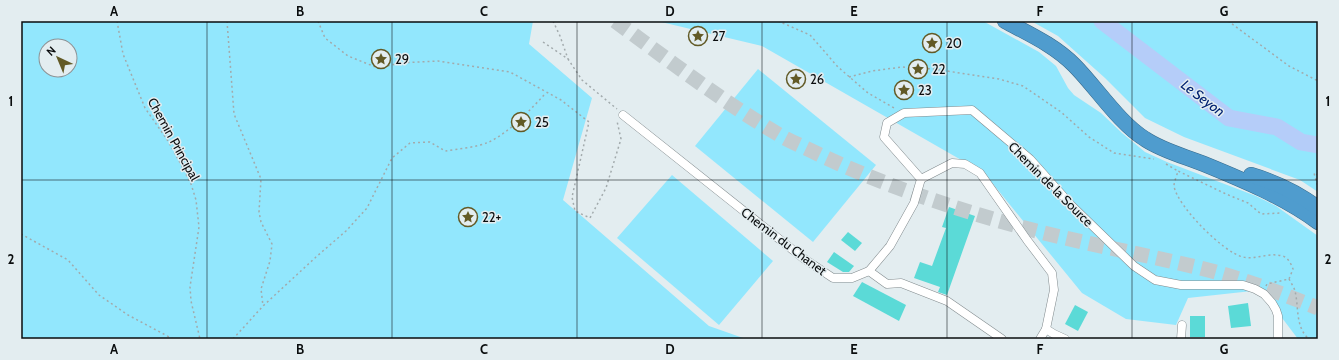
<svg xmlns="http://www.w3.org/2000/svg" width="1339" height="360" font-family="Cabin,sans-serif">
<rect width="100%" height="100%" fill="#e3edf0"/>
<g fill="#92e7fd" fill-rule="evenodd">
<path d="M 21,21 L 533,21 L 529,44 L 592,98 L 563,200 L 709,326 L 746,339 L 21,339 ZM 46,46 L 70,46 L 70,70 L 46,70 Z"/>
<polygon points="657,21 983,21 1039,52 1056,66 1068,88 1074,95 1101,113 1122,133 1145,152 1167,162 1256,196 1276,206 1318,236 1318,339 1298,339 1261,290 1188,298 1176,325 1126,319 1082,293 984,173 762,46"/>
<polygon points="1031,21 1318,21 1318,192 1300,180 1184,137 1145,118 1105,78 1058,36"/>
<polygon points="758,69 876,165 813,242 695,146"/>
<polygon points="672,175 773,261 719,325 617,238"/>
</g>
<g fill="none" stroke-linecap="round" stroke-linejoin="round">
<polyline stroke="#b5cdf9" stroke-width="17" points="1102,21 1229,118 1277,127 1301,142 1318,145"/>
</g>
<g fill="#5bdad7">
<polygon points="949,207 975,216 947,295 938,292 940,287 914,278 920,262 932,266 946,228 942,227"/>
<polygon points="848,232 862,243 855,251 841,240"/>
<polygon points="834,252 854,266 849,272 843,272 827,262"/>
<polygon points="862,282 906,305 899,321 853,296"/>
<polygon points="1248,303 1251,326 1231,328 1228,306"/>
<polygon points="1075,305 1088,312 1078,331 1065,324"/>
<rect x="1190" y="316" width="15" height="21"/>
</g>
<g fill="none" stroke-linecap="round" stroke-linejoin="round">
<path stroke="#c2cbce" stroke-width="15" stroke-dasharray="15 8" stroke-linecap="butt" d="M 615,21 C 670,61 724,103 783,137 C 794,143 806,148 818,154 C 883,185 952,208 1021,227 C 1084,244 1149,255 1212,271 C 1249,281 1283,294 1318,308"/>
<g stroke="#828b8e" stroke-width="9">
<g id="street">
<polyline points="623,115 803,258 833,278 852,278 869,271 887,284 901,283 947,301 1002,339"/>
<polyline points="921,179 952,163 965,164 980,173 1027,240 1052,273 1054,290 1046,329 1054,334 1065,339"/>
<polyline points="869,271 890,246 914,203 921,179 884,137 887,123 904,113 972,110 1030,159 1071,205 1134,266 1155,280 1181,285 1243,285 1255,289 1264,294 1272,303 1276,310 1278,316 1278,337"/>
<polyline points="1040,339 1046,329"/>
<polyline points="1181,339 1182,325"/>
</g>
</g>
<g stroke="#376a8b" stroke-width="16">
<g id="highway">
<path d="M 1005,21 C 1029,34 1054,45 1074,65 C 1096,87 1119,123 1145,139 C 1163,151 1184,156 1204,164 C 1243,180 1284,197 1318,222"/>
<path d="M 1251,175 C 1275,182 1298,193 1318,208"/>
</g>
</g>
<g stroke="#a2aaac" stroke-width="1.5" stroke-dasharray="2 3" stroke-linecap="butt">
<polyline points="117,21 123,54 145,108 168,141 183,168 191,184 196,200 199,227 190,287 191,301 200,339"/>
<polyline points="227,21 234,114 261,179 259,212 261,222 272,244 270,261 261,289 263,306"/>
<polyline points="318,21 325,38 348,56 378,68 400,63 438,61 510,72 561,100 589,122 572,197 575,211 590,218 606,188 621,139 617,121"/>
<polyline points="553,21 560,36 568,59"/>
<polyline points="778,21 810,35 838,67 868,93 896,109"/>
<polyline points="1228,21 1289,66 1318,81"/>
<polyline points="543,42 568,59 582,80 617,109"/>
<polyline points="849,77 872,71 902,67 934,69 999,79 1023,86 1061,112 1089,137 1114,153 1154,159"/>
<polyline points="1166,164 1178,171"/>
<polyline points="1318,175 1314,173 1318,187"/>
<polyline points="21,234 68,260 99,295 128,315 173,339"/>
<path d="M 1289,279 C 1291,283 1294,287 1295,291 C 1299,307 1295,327 1309,339"/>
<path d="M 1266,286 L 1267,284 L 1289,279 L 1293,269 C 1291,264 1288,257 1282,256 C 1269,252 1256,260 1243,257 C 1224,253 1177,206 1174,186 C 1174,182 1177,175 1178,171 L 1226,194 L 1248,203 L 1261,214 L 1281,213"/>
<path d="M 233,339 L 263,306 L 316,257 L 346,231 L 367,208 L 392,158 L 410,143 L 430,142 L 445,151 C 458,149 478,147 489,142 C 510,132 530,110 546,93"/>
</g>
<use href="#street" stroke="#fff" stroke-width="8"/>
<use href="#highway" stroke="#4f9cce" stroke-width="15"/>
</g>
<path fill="none" stroke="#0a0d0e" stroke-width="1" stroke-opacity="0.55" d="M 207,21 L 207,339M 392,21 L 392,339M 577,21 L 577,339M 762,21 L 762,339M 947,21 L 947,339M 1132,21 L 1132,339M 21,180 L 1318,180"/>
<defs>
<g id="sight-ring" transform="scale(1)"><circle r="9.5" fill="#e3edf0" stroke="#625a26" stroke-width="1.5"/><path d="M0-6L1.8-2.2L6-1.7L2.9 1.2L3.7 5.4L0 3.3L-3.7 5.4L-2.9 1.2L-6-1.7L-1.8-2.2Z" fill="#625a26"/></g>
</defs>
<g fill-rule="evenodd">
<use href="#sight-ring" x="698" y="36"/>
<use href="#sight-ring" x="932" y="43"/>
<use href="#sight-ring" x="381" y="59"/>
<use href="#sight-ring" x="918" y="69"/>
<use href="#sight-ring" x="796" y="79"/>
<use href="#sight-ring" x="904" y="90"/>
<use href="#sight-ring" x="521" y="122"/>
<use href="#sight-ring" x="468" y="217"/>
</g>
<g text-anchor="middle" stroke-width="3" stroke-linejoin="round" paint-order="stroke">
<g font-size="13" fill="#0a0d0e" stroke="#e3edf0" text-anchor="start">
<text x="712" y="41">27</text>
<text x="946" y="48">20</text>
<text x="395" y="64">29</text>
<text x="932" y="74">22</text>
<text x="810" y="84">26</text>
<text x="918" y="95">23</text>
<text x="535" y="127">25</text>
<text x="482" y="222">22+</text>
</g>
<g font-size="13" fill="#0a0d0e" stroke="#e3edf0">
<text transform="translate(174 139) rotate(61)" y="5">Chemin Principal</text>
<text transform="translate(1051 184) rotate(45)" y="5">Chemin de la Source</text>
<text transform="translate(784 241) rotate(37)" y="5">Chemin du Chanet</text>
</g>
<g font-size="14" font-style="italic" fill="#002170" stroke="#e3edf0">
<text transform="translate(1203 98) rotate(37)" y="5">Le Seyon</text>
</g>
</g>
<rect width="1339" height="360" fill="none" stroke="#e3edf0" stroke-width="44"/>
<g transform="translate(58 58) rotate(316)"><circle r="19" fill="#e3edf0" stroke="#8c9396"/>
<path d="M0-3L7 15L0 10L-7 15Z" fill="#625a26"/>
<text y="-6" font-size="11" font-weight="bold" text-anchor="middle" fill="#0a0d0e">N</text>
</g>
<rect x="22" y="22" width="1295" height="316" fill="none" stroke="#0a0d0e" stroke-width="1.5"/>
<g font-size="13" text-anchor="middle" font-weight="bold" fill="#0a0d0e">
<text x="114" y="16">A</text>
<text x="300" y="16">B</text>
<text x="484" y="16">C</text>
<text x="670" y="16">D</text>
<text x="854" y="16">E</text>
<text x="1040" y="16">F</text>
<text x="1224" y="16">G</text>
<text x="11" y="106">1</text>
<text x="1328" y="106">1</text>
<text x="11" y="264">2</text>
<text x="1328" y="264">2</text>
<text x="114" y="354">A</text>
<text x="300" y="354">B</text>
<text x="484" y="354">C</text>
<text x="670" y="354">D</text>
<text x="854" y="354">E</text>
<text x="1040" y="354">F</text>
<text x="1224" y="354">G</text>
</g>
</svg>
